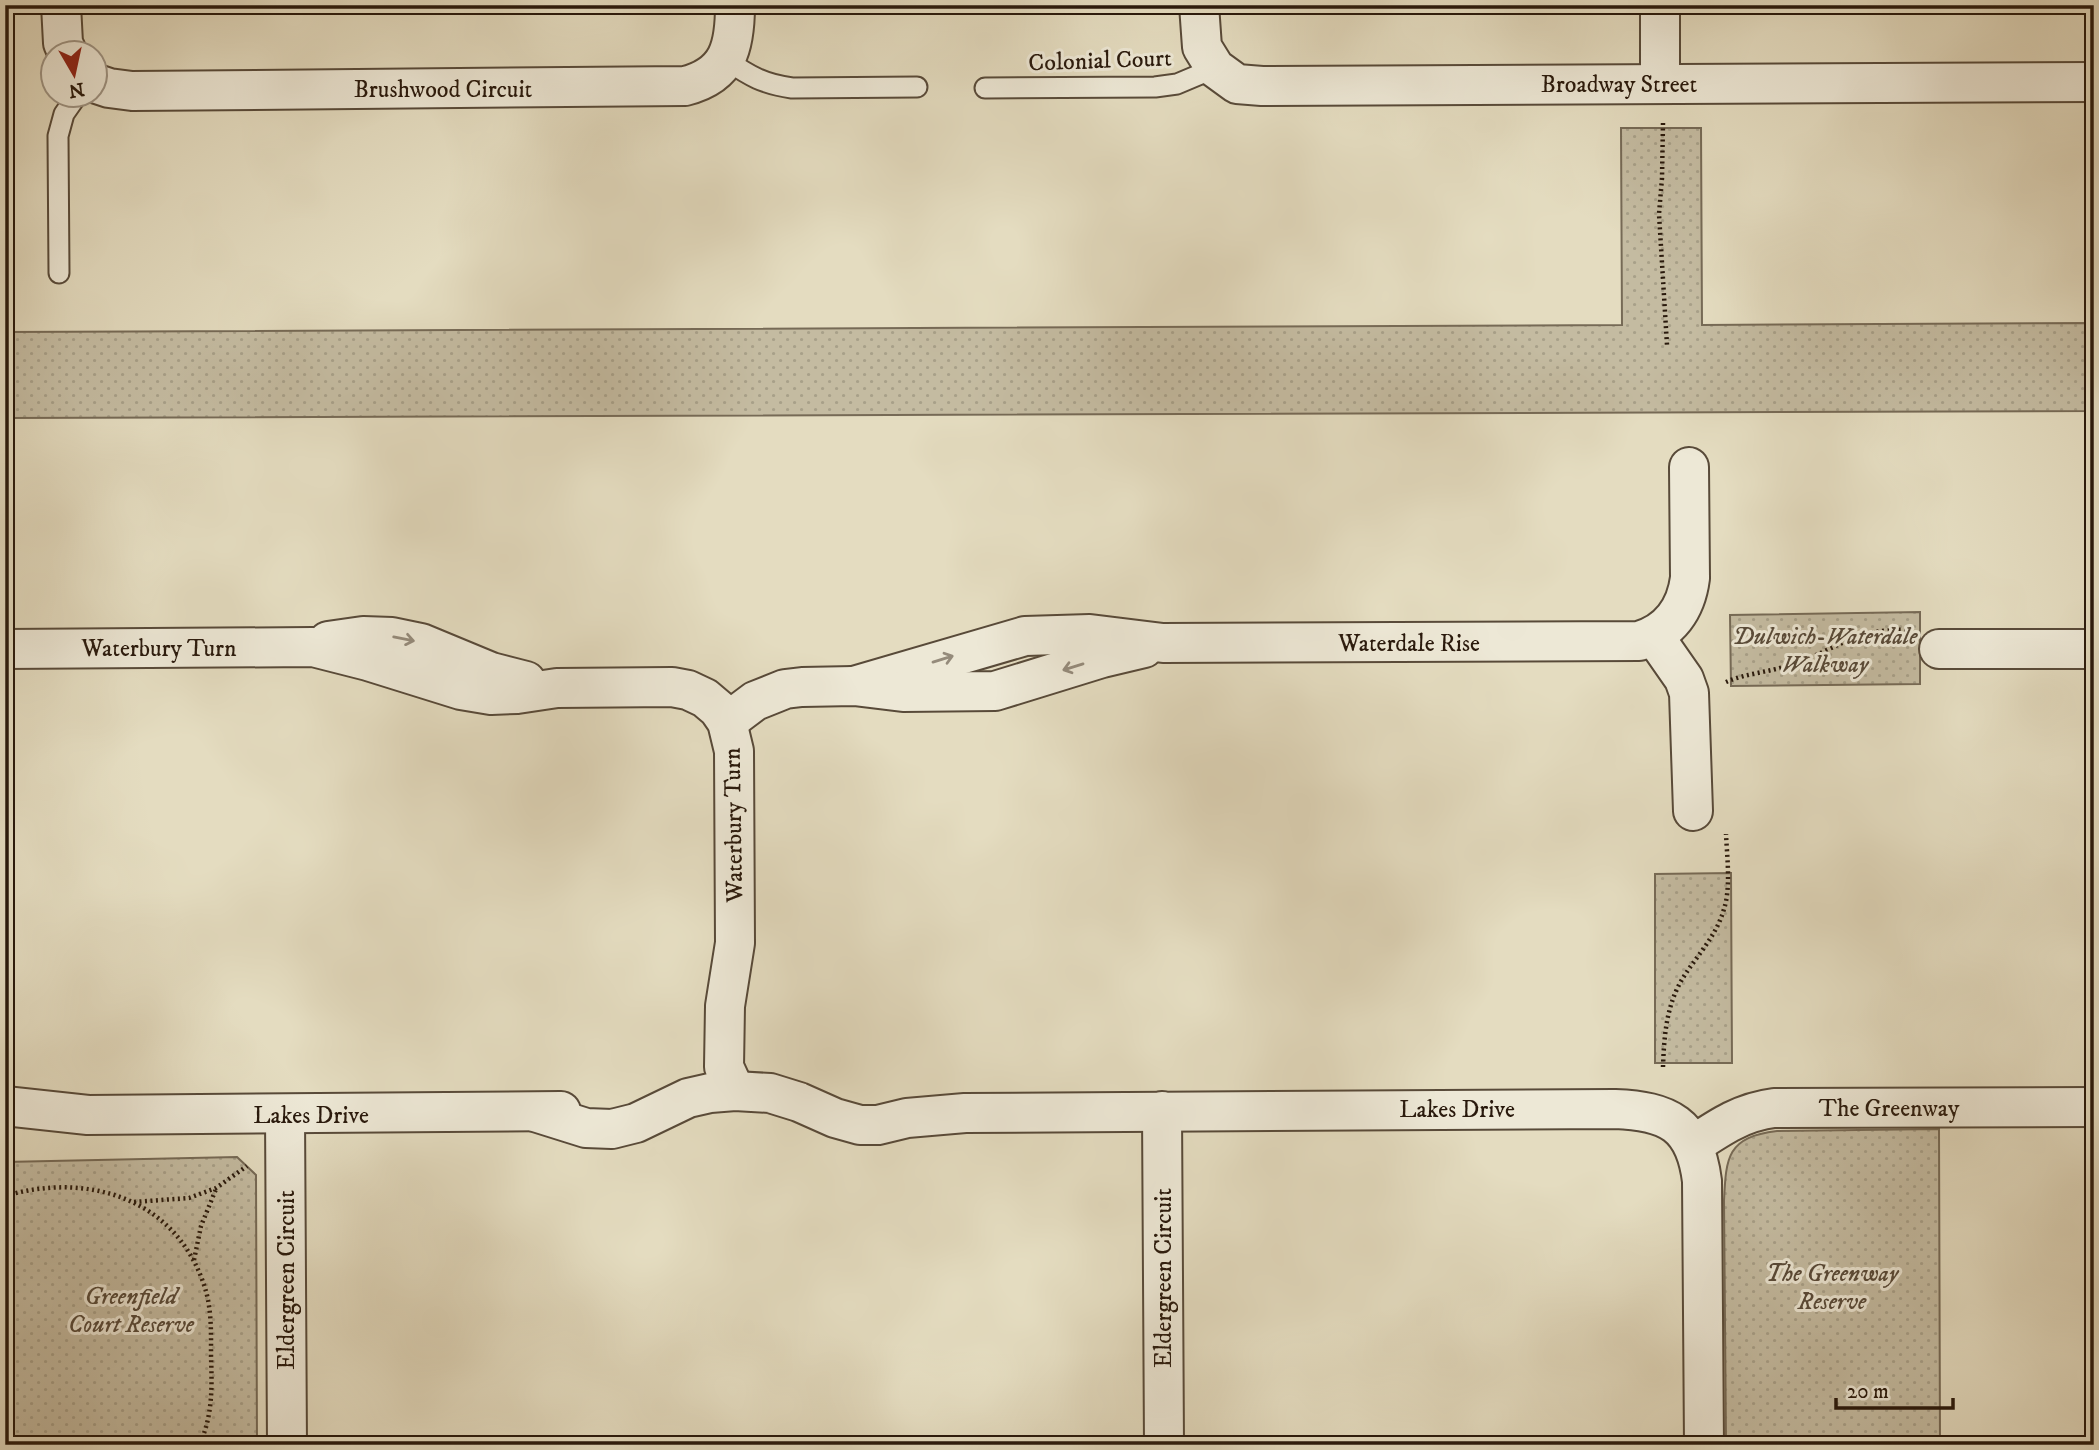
<svg xmlns="http://www.w3.org/2000/svg" width="2099" height="1450" font-family="'IM FELL DW Pica',serif">
<defs>
<pattern id="park-dots" width="8" height="8" patternUnits="userSpaceOnUse" patternTransform="scale(1.75)"><rect width="8" height="8" fill="#c4bba1"/><path d="M2 2h.1M6 6h.1" fill="none" stroke="#a8a089" stroke-width="1.8" stroke-linecap="round"/></pattern>
</defs>
<rect width="100%" height="100%" fill="#e4dcc0"/>
<filter id="stains"><feTurbulence type="fractalNoise" baseFrequency=".00286" numOctaves="4"/><feColorMatrix values="0 0 0 0 .2 0 0 0 0 .09 0 0 0 0 .02 0 0 0 .5 -.17"/></filter>
<radialGradient id="worn" r=".72"><stop offset=".6" stop-color="#630" stop-opacity="0"/><stop offset="1" stop-color="#630" stop-opacity=".3"/></radialGradient>
<g fill="url(#park-dots)" stroke="#766a56" stroke-width="2">
<polygon points="1621,128 1701,128 1702,325 2094,323 2094,411 5,418 5,332 1622,325"/>
<polygon points="1920,612 1920,684 1731,686 1730,615"/>
<polygon points="1731,873 1732,1063 1655,1063 1655,874"/>
<path d="M 1939,1129 L 1940,1445 L 1726,1445 L 1724,1201 C 1726,1157 1727,1137 1777,1131 Z"/>
<polygon points="237,1157 256,1175 257,1445 5,1445 5,1162"/>
</g>
<g fill="none" stroke-linecap="round" stroke-linejoin="round">
<g stroke="#584a39" stroke-width="23">
<g id="lane">
<path d="M 726,60 C 750,76 763,84 792,88 L 917,87"/>
<polyline points="985,88 1155,87 1177,84 1215,68"/>
<polyline points="59,273 58,136 64,114 78,94"/>
</g>
</g>
<g stroke="#584a39" stroke-width="42">
<g id="street">
<polyline points="61,5 63,43 67,52"/>
<polyline points="1199,5 1202,47 1215,68 1237,84 1262,86 2094,82"/>
<polyline points="1660,5 1660,83"/>
<path d="M 94,83 L 109,88 L 132,91 L 685,86 C 729,75 735,46 735,5"/>
<polyline points="1654,636 1684,679 1689,693 1693,811"/>
<polyline points="328,641 363,636 392,637 421,643 491,672 526,681"/>
<polyline points="5,649 313,647 368,661 461,690 491,695 517,694 557,688 672,687 688,690 705,698 718,709 727,722 734,751 735,943 725,1006 724,1067 735,1091"/>
<polyline points="1939,649 2094,649"/>
<path d="M 854,686 L 1025,636 L 1090,634 L 1163,643 L 1639,641 C 1670,632 1686,609 1690,578 L 1689,467"/>
<polyline points="727,722 755,701 785,689 802,687 854,686 903,692 995,691 1102,658 1144,648"/>
<polyline points="5,1106 88,1115 561,1111"/>
<polyline points="1162,1111 1164,1445"/>
<path d="M 535,1112 L 586,1128 L 612,1129 L 636,1123 L 688,1098 L 710,1093 L 735,1091 L 770,1093 L 799,1102 L 835,1118 L 860,1125 L 878,1125 L 907,1118 L 965,1113 L 1615,1109 C 1668,1111 1695,1124 1702,1181 L 1704,1445"/>
<polyline points="285,1115 287,1445"/>
<path d="M 1693,1145 C 1720,1127 1742,1112 1774,1108 L 2094,1107"/>
</g>
</g>
<g stroke="#29190c" stroke-width="4.5" stroke-dasharray="2 3.5" stroke-linecap="butt">
<polyline points="1663,123 1662,178 1659,214 1667,345"/>
<path d="M 1726,682 C 1746,673 1772,672 1793,664 C 1838,649 1855,628 1907,630"/>
<path d="M 1663,1067 C 1664,1038 1666,1009 1680,983 C 1694,958 1716,938 1724,909 C 1731,887 1727,857 1726,834"/>
<path d="M 5,1196 C 86,1172 173,1197 203,1282 C 212,1306 211,1331 211,1356 C 212,1386 213,1417 199,1445"/>
<polyline points="134,1202 189,1198 216,1188 247,1166"/>
<polyline points="194,1260 201,1226 216,1189"/>
</g>
<use href="#lane" stroke="#ede8d6" stroke-width="19"/>
<use href="#street" stroke="#ede8d6" stroke-width="38"/>
</g>
<defs><path id="oneway-shaft" d="M-6 0H5M1.5-3L5.5 0L1.5 3" fill="none" stroke-width="1.6" stroke-linecap="round" stroke-linejoin="round" transform="scale(1.75)"/></defs>
<g stroke="#958b7b">
<use href="#oneway-shaft" transform="translate(404 639) rotate(11)"/>
<use href="#oneway-shaft" transform="translate(943 659) rotate(-17)"/>
<use href="#oneway-shaft" transform="translate(1073 667) rotate(163)"/>
</g>
<g text-anchor="middle" stroke-width="6" stroke-linejoin="round" paint-order="stroke">
<g font-size="24" fill="#29190c" stroke="#ede8d6">
<text transform="translate(1100 60) rotate(-2)" y="8">Colonial Court</text>
<text x="1619" y="92">Broadway Street</text>
<text x="443" y="97">Brushwood Circuit</text>
<text x="1409" y="651">Waterdale Rise</text>
<text x="159" y="656">Waterbury Turn</text>
<text transform="translate(733 825) rotate(-91)" y="8">Waterbury Turn</text>
<text x="1889" y="1116">The Greenway</text>
<text x="1457" y="1117">Lakes Drive</text>
<text x="311" y="1123">Lakes Drive</text>
<text transform="translate(1163 1278) rotate(-90)" y="8">Eldergreen Circuit</text>
<text transform="translate(286 1280) rotate(-90)" y="8">Eldergreen Circuit</text>
</g>
<g font-size="24" font-style="italic" fill="#584a39" stroke="#ede8d6">
<text x="1825" y="644">Dulwich-Waterdale<tspan x="1825" dy="28">Walkway</tspan></text>
<text x="1832" y="1281">The Greenway<tspan x="1832" dy="28">Reserve</tspan></text>
<text x="131" y="1304">Greenfield<tspan x="131" dy="28">Court Reserve</tspan></text>
</g>
</g>
<rect width="2099" height="1450" fill="none" stroke="#e4dcc0" stroke-width="28"/>
<rect x="7" y="7" width="2085" height="1436" fill="none" stroke="#29190c" stroke-width="3.5"/>
<rect x="14" y="14" width="2071" height="1422" fill="none" stroke="#29190c" stroke-width="2"/>
<g transform="translate(74 74) rotate(171)"><circle r="33" fill="#ede8d6" stroke="#9f9585" stroke-width="2"/>
<path d="M0-5L12 26L0 18L-12 26Z" fill="#8f2418"/>
<text y="-10" font-size="19" font-weight="bold" text-anchor="middle" fill="#29190c">N</text>
</g>
<path d="M1836 1398v10h117v-10" fill="none" stroke="#29190c" stroke-width="3.5"/>
<text x="1847" y="1398" font-size="21" fill="#29190c" stroke="#ede8d6" stroke-width="5" paint-order="stroke">20 m</text>
<rect width="100%" height="100%" filter="url(#stains)"/>
<rect width="100%" height="100%" fill="url(#worn)"/>
</svg>
